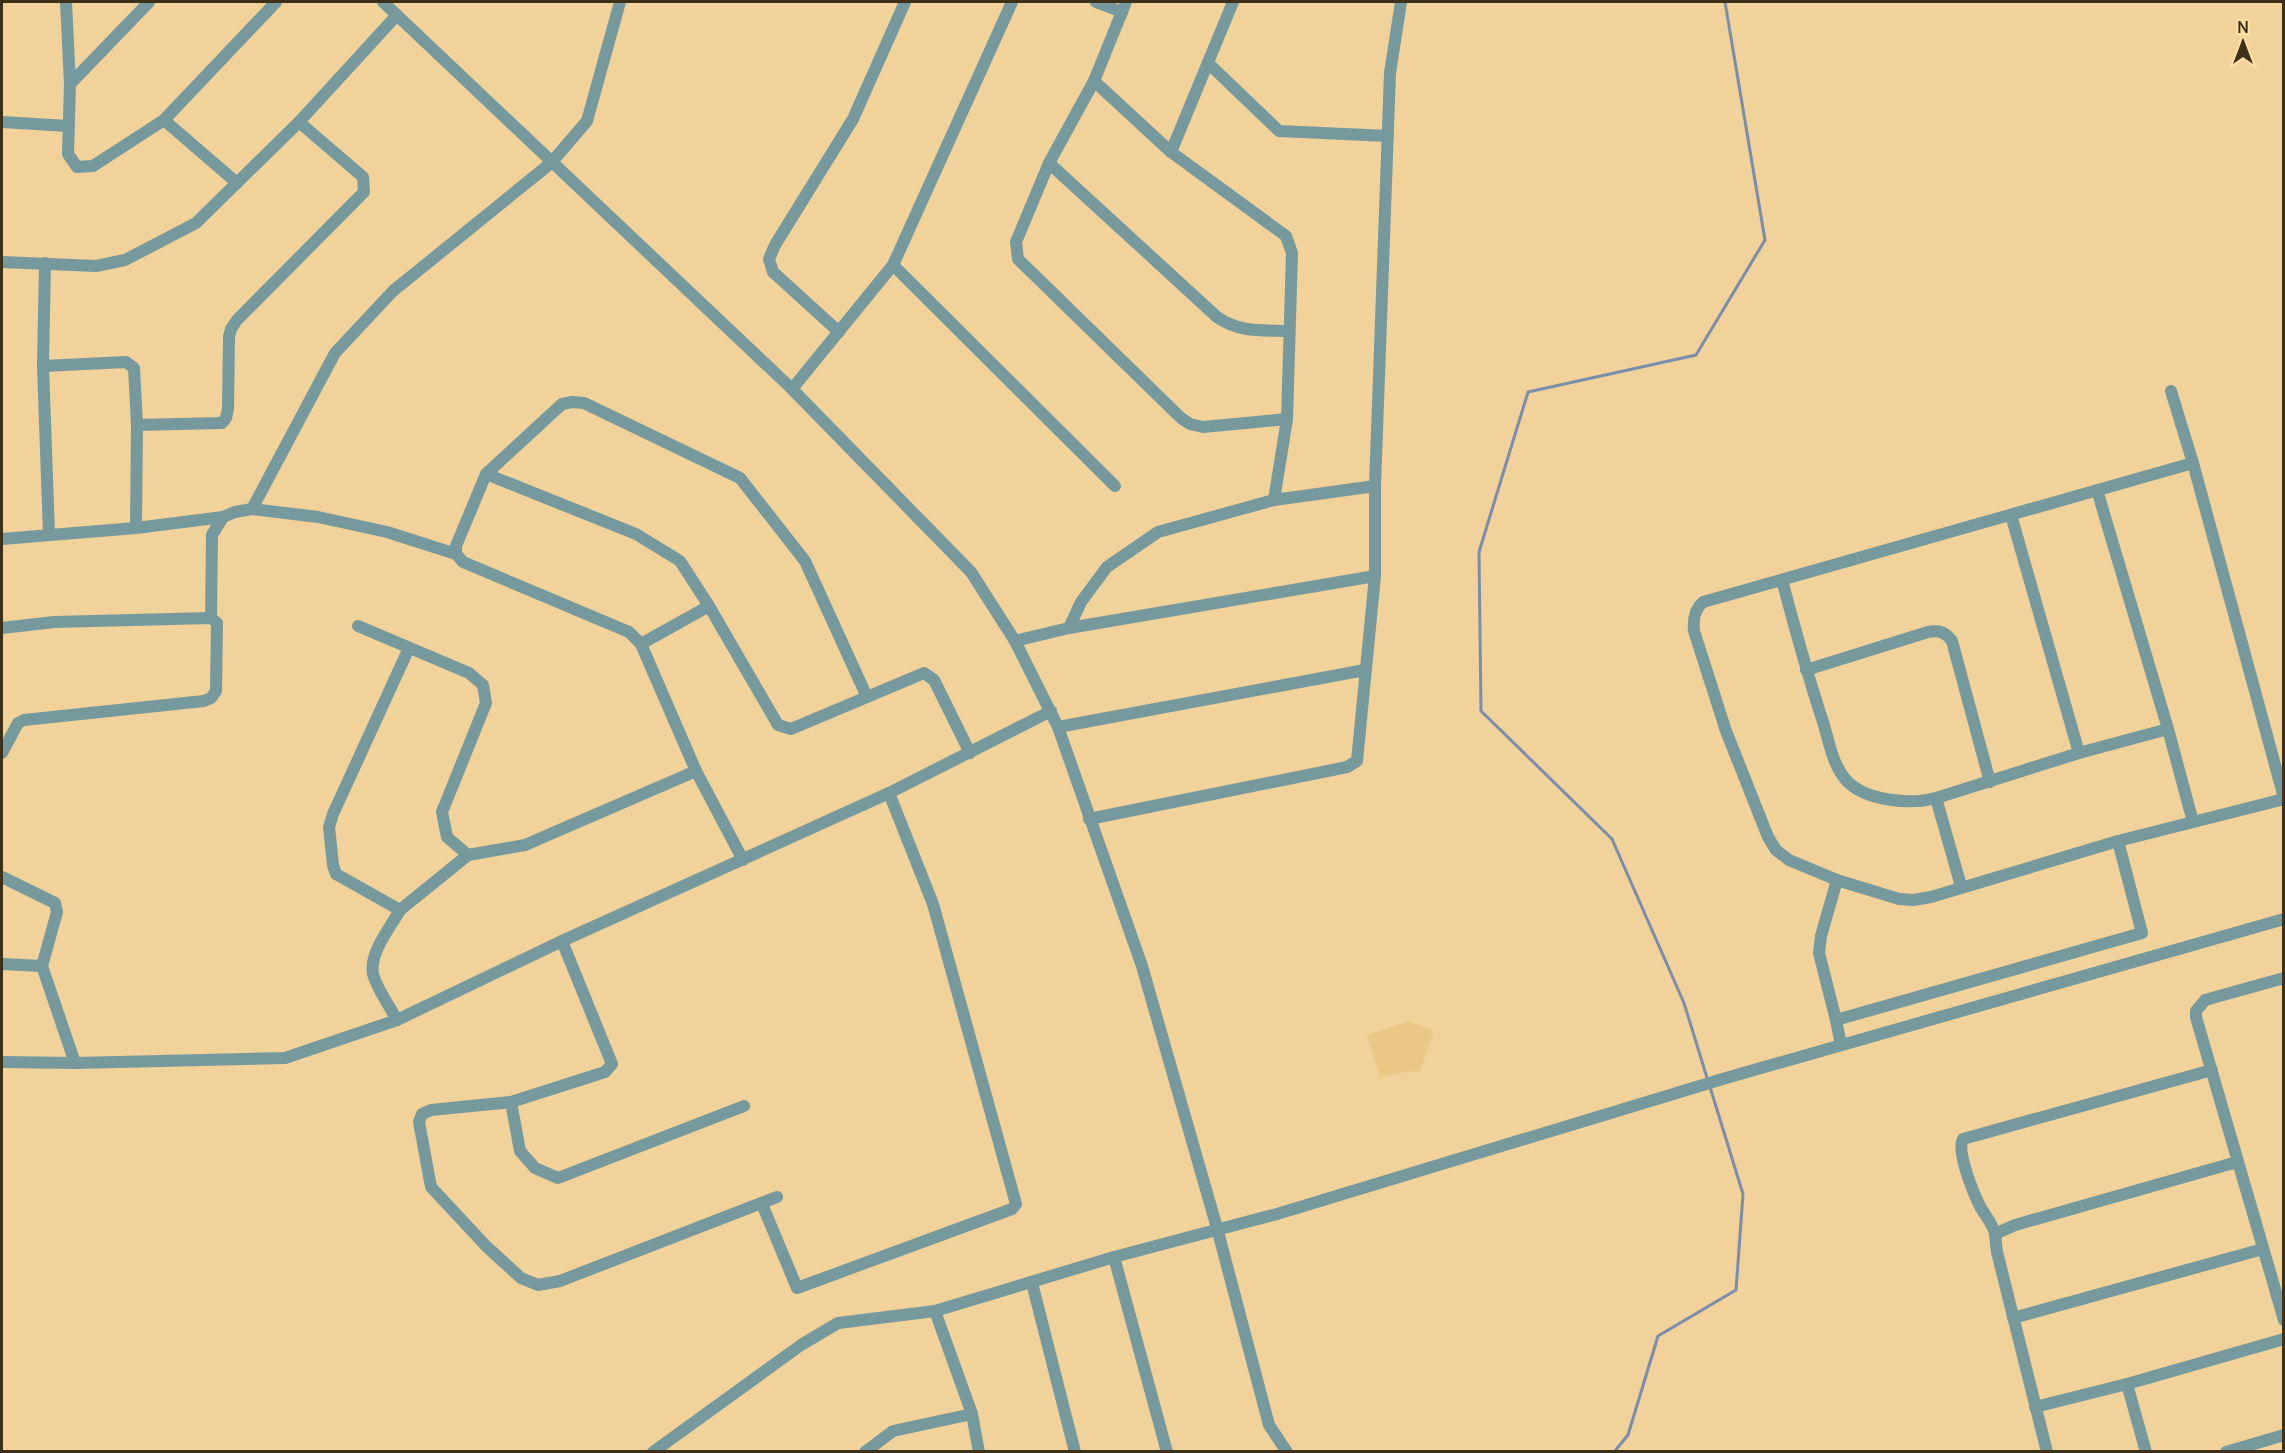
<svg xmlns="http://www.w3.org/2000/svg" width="2285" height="1453" font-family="Manrope,sans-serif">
<rect width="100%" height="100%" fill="#f1d29a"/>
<polygon fill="#ebc888" points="1409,1021 1434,1031 1419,1073 1412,1071 1380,1077 1367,1035"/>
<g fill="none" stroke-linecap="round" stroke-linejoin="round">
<g stroke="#7b8dad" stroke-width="3">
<polyline points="1708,1081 1684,1003 1612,839 1481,711 1479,552 1528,392 1696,355 1765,240 1725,2"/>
<polyline points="1614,1452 1628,1435 1658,1336 1736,1290 1743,1194 1710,1087"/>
</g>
<g stroke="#75999c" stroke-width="12">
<polyline points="66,2 70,84 68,154 77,167 93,166 164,120 276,2"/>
<polyline points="383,2 792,389 971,572 1015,641 1058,727 1142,966 1217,1228 1269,1425 1287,1452"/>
<polyline points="1096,2 1122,12"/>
<polyline points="1126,2 1094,81 1049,163 1016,242 1018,259 1181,418 1190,424 1203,427 1287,419 1292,253 1286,236 1171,152 1233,2"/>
<polyline points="1208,63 1279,131 1388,136"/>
<polyline points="1094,81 1171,152"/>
<polyline points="70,84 149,2"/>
<polyline points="164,120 237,183"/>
<polyline points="2,122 68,126"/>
<path d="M 1049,163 L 1217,317 C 1240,333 1262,330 1288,331"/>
<polyline points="2,262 96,266 125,260 196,223 299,122 397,15"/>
<polyline points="45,263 43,366 49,534"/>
<polyline points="893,265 1115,486"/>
<polyline points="839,332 773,272 769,259 775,245 853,119 905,2"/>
<polyline points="43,366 126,362 134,368 137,425 136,528"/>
<polyline points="792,389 893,265 1012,2"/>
<polyline points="2171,391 2193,463 2284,798"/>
<polyline points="137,425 222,423 226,418 228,409 229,337 231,329 237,320 364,192 363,177 299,122"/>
<path d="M 2193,463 L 1703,602 C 1694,610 1693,620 1694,631 L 1726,731 L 1768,837 L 1776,850 L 1789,860 L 1837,880 L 1899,899 L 1913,900 L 1931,897 L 2118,841 L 2284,799"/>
<polyline points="486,474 636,534 680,561 709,606"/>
<polyline points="1274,500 1287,419"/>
<polyline points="252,509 335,353 393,291 551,163 587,121 620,2"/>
<polyline points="2011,515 2079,753"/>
<polyline points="2,539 136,528 223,517 235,512 252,509 318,517 387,532 456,554"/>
<path d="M 1782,580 C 1795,629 1808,677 1824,725 C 1829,743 1833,765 1846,780 C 1865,801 1910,805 1936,798 L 2079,753 L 2168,729 L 2097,490"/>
<polyline points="211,618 212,535 223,517"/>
<polyline points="358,626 469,673 483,685 486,703 442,812 447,837 468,855"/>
<polyline points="2,628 54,622 211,618 217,623 216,691 211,698 204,701 24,720 18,723 2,753"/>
<polyline points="1069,628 1081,602 1107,567 1158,532 1274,500 1375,486"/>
<polyline points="1015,641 1069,628 1375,576"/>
<polyline points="641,644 709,606 778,725 791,729 924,673 934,680 970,753"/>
<path d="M 1806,670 L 1928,632 C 1940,630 1945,632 1952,641 L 1990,782"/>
<polyline points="1058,727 1365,670"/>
<polyline points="2168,729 2193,822"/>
<polyline points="1936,798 1961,886"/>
<polyline points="1089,819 1347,767 1357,761 1375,576 1375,486 1390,73 1401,2"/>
<polyline points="743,860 696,771 641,644 629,632 463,562 456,554 456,546 486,474 562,404 572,402 584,403 740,478 805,561 867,697"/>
<polyline points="2,877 55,903 57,912 42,966 75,1063"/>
<polyline points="1837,880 1821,936 1819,953 1836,1020 2142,933 2118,841"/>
<polyline points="400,910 468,855 525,845 696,771"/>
<polyline points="562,941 612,1064 605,1072 511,1102 431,1110 422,1114 419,1122 431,1187 486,1246 521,1278 538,1285 560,1281 777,1197"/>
<polyline points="2,964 42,966"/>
<polyline points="2284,978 2205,1000 2196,1011 2196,1017 2284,1320"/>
<path d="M 397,1020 C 390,1007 376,987 373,974 C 369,953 390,928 400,910 L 336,874 L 333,865 L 329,827 L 333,814 L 409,648"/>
<polyline points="1836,1020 1841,1045"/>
<polyline points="2,1062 75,1063 285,1058 397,1020 562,941 889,793 1051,711"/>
<polyline points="511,1102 520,1151 535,1168 558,1178 744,1106"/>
<polyline points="762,1204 797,1288 1012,1209 1016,1204 933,904 889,793"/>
<path d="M 1995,1234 C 1993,1224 1986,1217 1981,1208 C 1974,1195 1956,1151 1963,1139 L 2212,1070"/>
<polyline points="1114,1257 1167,1452"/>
<polyline points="1032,1283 1075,1452"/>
<polyline points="935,1311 972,1414 979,1452"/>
<polyline points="2013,1318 2263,1249"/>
<polyline points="2127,1384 2146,1452"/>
<polyline points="2035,1407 2127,1384 2284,1339"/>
<polyline points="653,1452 801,1345 838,1323 935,1311 1114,1257 1277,1214 1726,1078 2284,919"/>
<polyline points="865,1452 893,1431 972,1414"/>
<polyline points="2047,1452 1997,1252 1995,1234 2015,1225 2237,1162"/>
<polyline points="2226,1452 2284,1435"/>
</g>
</g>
<rect width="2285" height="1453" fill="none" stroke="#3c3019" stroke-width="6"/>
<g transform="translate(2243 42)" stroke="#ffdfa6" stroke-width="4.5" paint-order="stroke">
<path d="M0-4.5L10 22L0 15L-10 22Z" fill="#3c3019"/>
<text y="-9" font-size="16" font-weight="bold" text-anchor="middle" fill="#3c3019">N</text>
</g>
</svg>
